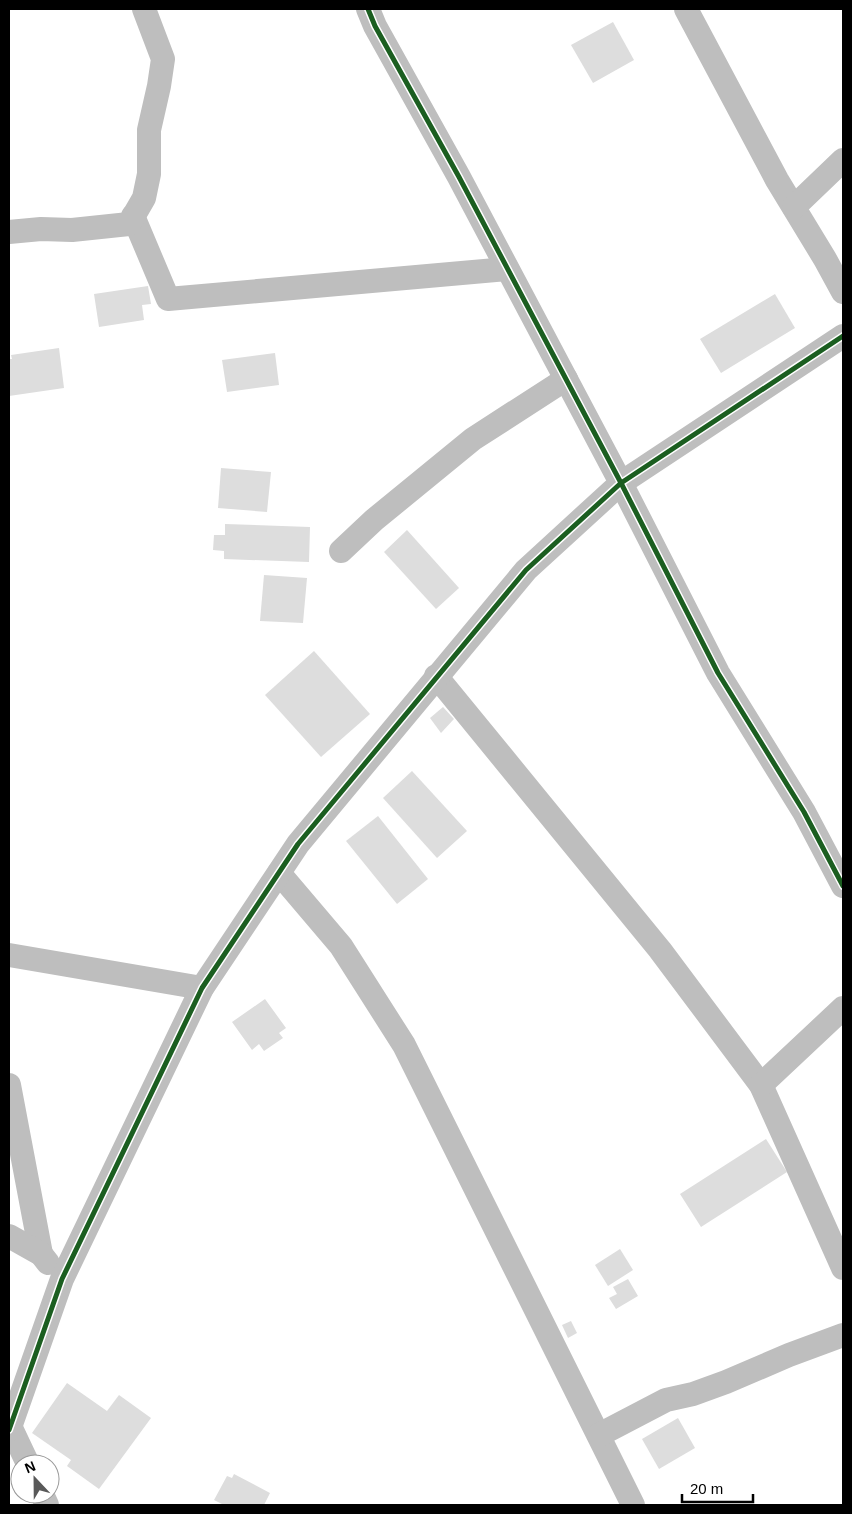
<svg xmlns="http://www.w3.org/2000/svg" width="852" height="1514" font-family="Arial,sans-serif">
<rect width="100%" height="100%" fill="#fff"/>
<g fill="#ddd">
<polygon points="613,22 634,60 593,83 571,45"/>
<polygon points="148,286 151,304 142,305 144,320 99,327 94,294"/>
<polygon points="775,294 795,328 721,373 700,339"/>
<polygon points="59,348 64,388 9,396 9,359 12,359 11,355"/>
<polygon points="275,353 279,385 227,392 222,360"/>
<polygon points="221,468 271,472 267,512 218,508"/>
<polygon points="225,524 310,527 309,562 224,559 224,551 213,550 214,535 225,535"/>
<polygon points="407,530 459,588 436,609 384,552"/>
<polygon points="264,575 307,578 303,623 260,621"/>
<polygon points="314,651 370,714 321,757 265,695"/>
<polygon points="443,707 454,719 441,733 430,718"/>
<polygon points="412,771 467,831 437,858 383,798"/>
<polygon points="378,816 428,879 397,904 346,841"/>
<polygon points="265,999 286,1028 279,1033 283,1038 264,1051 259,1044 252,1050 232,1022"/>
<polygon points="766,1139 787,1172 701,1227 680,1194"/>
<polygon points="620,1249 633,1270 608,1286 595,1265"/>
<polygon points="628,1279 638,1296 616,1309 609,1298 617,1294 613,1287"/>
<polygon points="571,1321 577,1333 568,1338 562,1325"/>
<polygon points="67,1383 107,1411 119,1395 151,1418 99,1489 67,1466 71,1460 32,1433"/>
<polygon points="678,1418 695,1448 659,1469 642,1439"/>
<polygon points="234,1474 270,1493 264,1505 224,1505 214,1500 227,1476 232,1478"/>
</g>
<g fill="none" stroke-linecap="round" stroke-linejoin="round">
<g stroke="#bebebe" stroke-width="24">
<polyline points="368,9 375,26 459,177 621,483 718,673 804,812 843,886"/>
<polyline points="686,9 777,180 825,259 843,292"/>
<polyline points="794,207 843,160"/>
<polyline points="133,216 168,299 507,269"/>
<polyline points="9,232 41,229 72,230 129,224 144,198 149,174 149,130 159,86 163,59 144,9"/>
<polyline points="341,551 374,520 473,439 566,379"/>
<polyline points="436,676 660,950 761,1085 843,1268"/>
<polyline points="279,873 341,946 404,1045 633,1505"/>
<polyline points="9,955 202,988"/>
<polyline points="9,1085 41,1254"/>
<polyline points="761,1085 843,1008"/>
<polyline points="9,1236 41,1254 48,1263"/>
<polyline points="11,1428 28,1464"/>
<polyline points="9,1430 62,1279 202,988 298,844 526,570 621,483 843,336"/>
<polyline points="599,1435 666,1400 693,1394 726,1382 789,1355 843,1335"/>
<polyline points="42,1494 47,1505"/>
</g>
<g stroke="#fff" stroke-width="8">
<g id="cycleway">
<polyline points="368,9 375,26 459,177 621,483 718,673 804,812 843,886"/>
<polyline points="9,1430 62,1279 202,988 298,844 526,570 621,483 843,336"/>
</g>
</g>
<use href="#cycleway" stroke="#1b5e20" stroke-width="5"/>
</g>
<rect width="852" height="1514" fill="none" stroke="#000000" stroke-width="20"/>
<g transform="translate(35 1479) rotate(338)"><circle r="24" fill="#ffffff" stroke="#999999"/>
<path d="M0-4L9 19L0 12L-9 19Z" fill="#595959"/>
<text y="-8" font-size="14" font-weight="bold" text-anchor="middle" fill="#000000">N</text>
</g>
<path d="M682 1494v8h71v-8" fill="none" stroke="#000000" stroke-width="2.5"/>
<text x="690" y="1494" font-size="15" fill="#000000" stroke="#ffffff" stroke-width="4" paint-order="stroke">20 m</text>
</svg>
